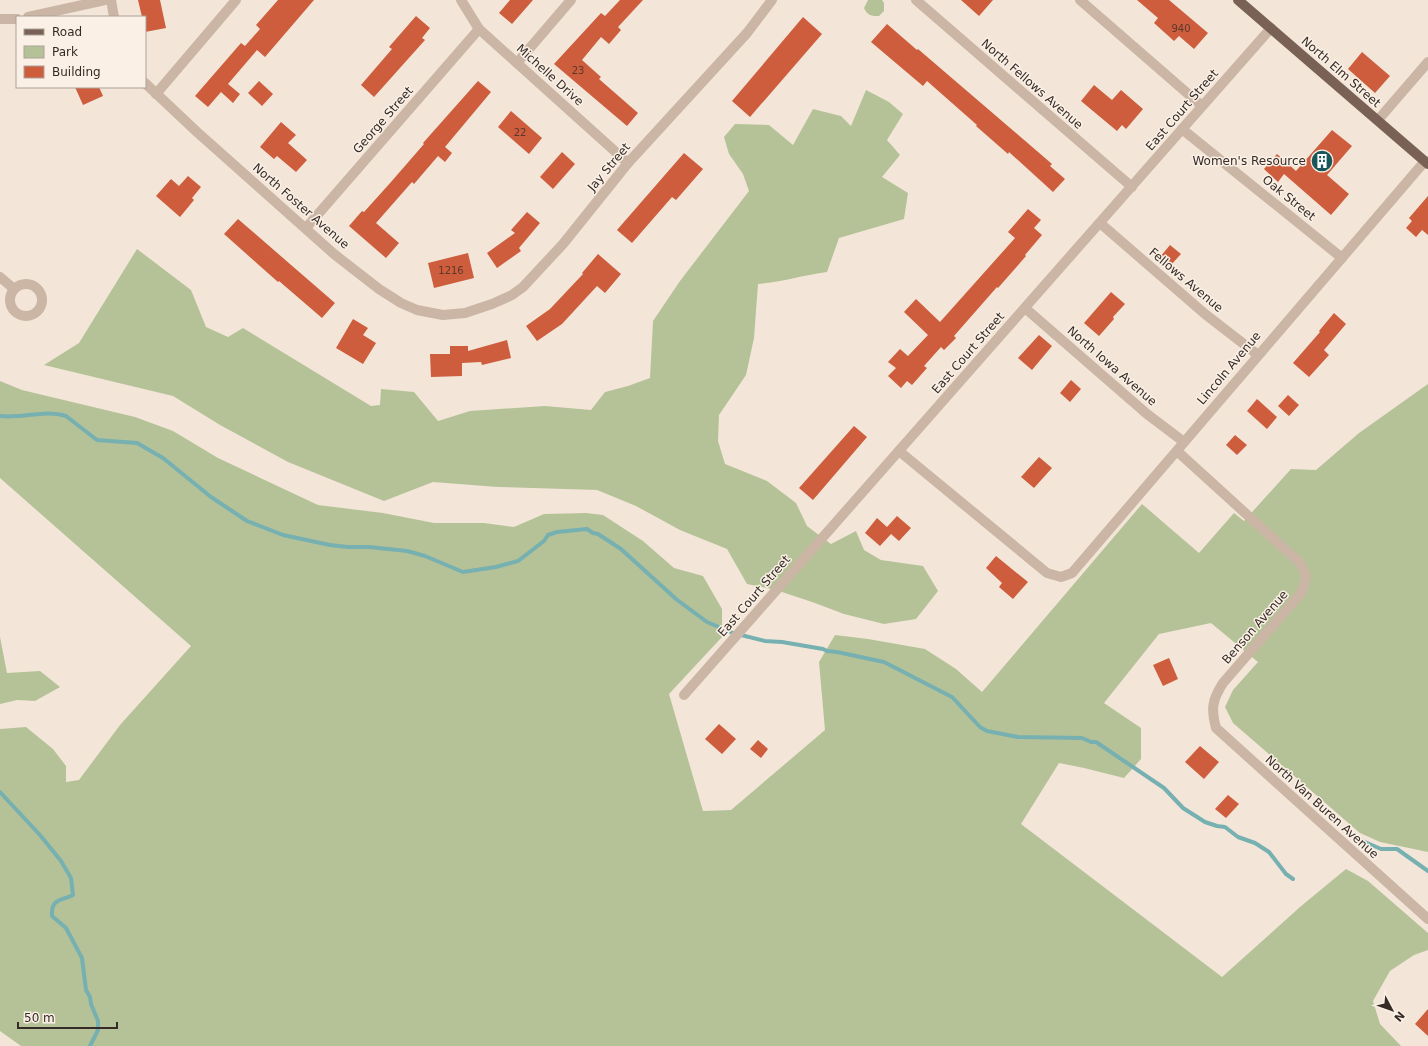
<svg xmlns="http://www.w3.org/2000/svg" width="1428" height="1046" font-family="'DejaVu Sans',sans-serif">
<rect width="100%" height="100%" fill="#f3e6d8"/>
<g fill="#b5c298">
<path d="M 868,0 L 882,0 L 884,3 L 884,11 L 879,16 C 871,16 868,16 864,8 Z"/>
<path d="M 866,90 L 889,102 L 903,114 L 887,140 L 900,155 L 882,177 L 908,193 L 904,219 L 839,238 L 827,272 C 804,275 782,282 758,284 L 754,338 L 746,375 L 719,415 L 718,441 L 725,464 L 767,481 L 796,503 L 807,526 L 831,544 L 856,531 L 864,550 L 881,560 L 923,566 L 938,591 L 916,619 L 884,624 L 844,614 L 815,603 L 776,590 L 747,584 L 727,549 L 680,530 L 636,506 L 597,490 L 498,487 L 433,482 L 384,501 L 288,462 L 220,425 L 173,396 L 44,365 L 79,343 L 137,249 L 191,290 L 206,327 L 228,337 L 243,328 L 371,406 L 380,405 L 381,389 L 414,392 L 438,421 L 470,411 L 545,406 L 591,410 L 605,392 L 628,386 L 650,378 L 653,321 L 680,281 L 749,191 L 743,174 L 729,154 L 724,137 L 735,124 L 769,125 L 793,145 L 813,109 L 841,116 L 851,126 Z"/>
<polygon points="0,381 22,390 135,417 173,431 218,458 318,505 383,513 434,523 484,523 514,527 544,514 586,513 603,515 643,541 674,568 703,576 722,609 722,637 669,694 703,811 731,810 825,730 819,662 835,635 868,639 925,649 956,669 982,692 1142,504 1199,553 1234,513 1244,521 1291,469 1316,470 1359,433 1428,384 1428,852 1380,842 1360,833 1233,723 1225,707 1233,690 1258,662 1211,623 1159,634 1104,703 1141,728 1141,759 1124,778 1084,768 1059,763 1021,824 1222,977 1300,907 1346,869 1368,881 1428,933 1428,950 1414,955 1390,971 1373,1001 1380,1024 1401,1046 21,1046 0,1031 0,729 26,727 53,749 66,766 66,782 79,780 120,725 191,646 0,478"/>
<polygon points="0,637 7,673 40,671 60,687 35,701 17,700 0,704"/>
</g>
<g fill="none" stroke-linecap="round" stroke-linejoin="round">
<g stroke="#76b0b1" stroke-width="4">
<path d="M 0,416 C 21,419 45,409 66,416 L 97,440 L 137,443 L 163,458 L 211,497 L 247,521 L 283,535 L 330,545 L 348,547 L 369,547 L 407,551 L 425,556 L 463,572 L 496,567 L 518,561 L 544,541 L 548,535 L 557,532 L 587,529 L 593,533 L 598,534 L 621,549 L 676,599 L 707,622 L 733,633 L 765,641 L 782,642 L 823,649 L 827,651 L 837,652 L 884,662 L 952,697 L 980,727 L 987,731 L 1018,737 L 1082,738 L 1091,742 L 1096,742 L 1164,788 L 1183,808 L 1205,822 L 1217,826 L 1225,827 L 1238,837 L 1255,843 L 1269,852 L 1286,874 L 1293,879"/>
<path d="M 0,792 L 40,835 L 61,861 L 71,878 L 73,895 C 61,901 51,898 52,916 L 66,928 L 82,958 L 86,990 L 90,997 L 91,1004 L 98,1021 L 98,1030 L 90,1046"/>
<polyline points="1358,839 1381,849 1397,849 1428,871"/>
</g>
</g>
<g fill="#cd5d3c">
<polygon points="138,0 160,0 166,28 145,32 145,17 142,17"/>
<polygon points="278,0 314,0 265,57 257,50 228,84 240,94 233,103 221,92 208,107 195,96 241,43 245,46 260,29 256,25"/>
<polygon points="510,0 533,0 512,24 499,13"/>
<polygon points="620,0 643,0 618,27 621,30 609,44 601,37 582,60 601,77 599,79 638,113 627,126 554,64 601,13 605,16"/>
<polygon points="961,0 993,0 979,16"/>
<polygon points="1137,0 1169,0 1208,33 1194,49 1179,36 1174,41 1154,23 1158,18"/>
<polygon points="416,16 430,28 422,38 425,40 374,97 361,85 392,49 389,47"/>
<polygon points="803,17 822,34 750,117 732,101"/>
<polygon points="887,24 917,50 918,49 1052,164 1050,166 1065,179 1053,192 1009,152 1008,154 976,126 977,125 927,81 923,86 871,42"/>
<polygon points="1362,52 1390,76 1375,93 1348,69"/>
<polygon points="259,81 273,94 262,106 248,93"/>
<polygon points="478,81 491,92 445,147 452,153 445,162 438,156 414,184 412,182 376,223 399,243 386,258 349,226 362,211 364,212 391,182 424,144 423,143"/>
<polygon points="1094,85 1112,100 1121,90 1143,109 1126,129 1122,125 1117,131 1081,101"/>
<polygon points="75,87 99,87 103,96 83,105"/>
<polygon points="511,111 542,138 529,154 498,127"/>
<polygon points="281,122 296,135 288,143 307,160 296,172 277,156 274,159 260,147"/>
<polygon points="1332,130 1352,146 1327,175 1349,194 1331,215 1284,174 1278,182 1264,169 1277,154 1296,171"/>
<polygon points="562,152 575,164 553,189 540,177"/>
<polygon points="684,153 703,169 676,200 672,197 632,243 617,230"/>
<polygon points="188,176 201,187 192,198 194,200 180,217 156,196 171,179 179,186"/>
<polygon points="1428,196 1428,235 1422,230 1416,237 1406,228 1412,221 1409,218"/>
<polygon points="1028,209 1041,220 1034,228 1042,235 1025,255 1026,256 998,288 997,287 954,336 956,338 944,350 941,347 924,366 927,368 912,385 907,381 901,388 888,376 896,368 888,362 900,349 908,356 928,335 904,312 916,299 940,322 1015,238 1008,232"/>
<polygon points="527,212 540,223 519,248 521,251 497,268 487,253 515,233 511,230"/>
<polygon points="238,219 335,303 322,318 279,281 278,282 224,234"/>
<polygon points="1170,245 1181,254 1170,266 1160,257"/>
<polygon points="468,253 474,278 434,288 428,263"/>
<polygon points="598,254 621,274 605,293 597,286 562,324 537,341 526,326 550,309 583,274 582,273"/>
<polygon points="1111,292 1125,304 1113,317 1114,319 1099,336 1084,323"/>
<polygon points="1334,313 1346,324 1324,350 1329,355 1309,377 1293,363 1320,332 1319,331"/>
<polygon points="353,319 368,328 363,335 376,343 363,364 336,348"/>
<polygon points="1039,335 1052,346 1032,370 1018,358"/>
<polygon points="507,340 511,358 482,365 481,362 462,363 462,376 431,377 430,354 450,354 450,346 468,346 468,351"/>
<polygon points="1071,380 1081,389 1070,402 1060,393"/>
<polygon points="1288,395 1299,405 1289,416 1278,406"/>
<polygon points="1257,399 1277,417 1267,429 1247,411"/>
<polygon points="854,426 867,437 813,500 799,488"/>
<polygon points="1235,435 1247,445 1237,455 1226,445"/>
<polygon points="1039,457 1052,468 1034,488 1021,477"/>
<polygon points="897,516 911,528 899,541 891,534 880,546 865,533 877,518 887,527"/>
<polygon points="996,556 1028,582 1013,599 999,587 1002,583 986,568"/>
<polygon points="1169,658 1178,679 1163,686 1153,665"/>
<polygon points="719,724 736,739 722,754 705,739"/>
<polygon points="758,740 768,749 761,758 750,749"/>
<polygon points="1200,746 1219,762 1204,779 1185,762"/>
<polygon points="1228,795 1239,804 1226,818 1215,809"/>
<polygon points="1428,1009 1428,1036 1415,1024"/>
</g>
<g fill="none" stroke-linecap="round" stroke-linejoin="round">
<g stroke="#cbb5a4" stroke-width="10">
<polyline points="111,0 114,17"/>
<polyline points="461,0 479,29 628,163"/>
<polyline points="916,0 1132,187"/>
<polyline points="1080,0 1202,106"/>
<polyline points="28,17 105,0"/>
<polyline points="0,19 17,19"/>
<polyline points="517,63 571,0"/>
<polyline points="145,83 197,132 334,254 379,289 401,303 417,310 443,315 465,313 492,304 512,295 523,287 563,244 628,163 747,33 772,0"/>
<polyline points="156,94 236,0"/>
<polyline points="1378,120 1428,62"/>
<polyline points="1182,129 1342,258"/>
<polyline points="1100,223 1205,314 1258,355"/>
<polyline points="306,228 479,29"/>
<polyline points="0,277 14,289"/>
<circle cx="26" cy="300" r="16"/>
<polyline points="1025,308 1147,414 1184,442"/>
<polyline points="899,451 1047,573 1061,577 1072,573 1425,161"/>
<path d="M 1177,451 L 1299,562 C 1308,575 1307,579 1301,593 L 1223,683 C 1212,700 1211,709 1216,728 L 1428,919"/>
<polyline points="684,695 1271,28"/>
</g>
<polyline stroke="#796156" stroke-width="10" points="1238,0 1428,164"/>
</g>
<defs>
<g id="building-disc" transform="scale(1.15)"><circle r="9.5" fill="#195659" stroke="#faf0e5"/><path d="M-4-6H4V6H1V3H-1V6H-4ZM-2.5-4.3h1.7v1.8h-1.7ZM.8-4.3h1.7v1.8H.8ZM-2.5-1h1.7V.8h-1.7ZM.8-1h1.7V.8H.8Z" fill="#fff"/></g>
</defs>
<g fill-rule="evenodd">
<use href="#building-disc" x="1322" y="161"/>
</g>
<g text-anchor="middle" stroke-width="3" stroke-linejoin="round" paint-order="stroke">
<g font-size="10" fill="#5c382c">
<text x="1181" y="32">940</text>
<text x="578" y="74">23</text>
<text x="520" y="136">22</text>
<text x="451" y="274">1216</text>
</g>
<g font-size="12" fill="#362b26" stroke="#faf0e5">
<text transform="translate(1341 72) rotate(41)" y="4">North Elm Street</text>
<text transform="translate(550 75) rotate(42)" y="4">Michelle Drive</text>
<text transform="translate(1032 84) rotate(41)" y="4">North Fellows Avenue</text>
<text transform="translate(1182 110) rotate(-49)" y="4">East Court Street</text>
<text transform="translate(383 120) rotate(-49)" y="4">George Street</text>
<text transform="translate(609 167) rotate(-50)" y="4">Jay Street</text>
<text transform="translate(1289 198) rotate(39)" y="4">Oak Street</text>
<text transform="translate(301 206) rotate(41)" y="4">North Foster Avenue</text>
<text transform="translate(1186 280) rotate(40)" y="4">Fellows Avenue</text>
<text transform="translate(968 353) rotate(-49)" y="4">East Court Street</text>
<text transform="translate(1112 366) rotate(41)" y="4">North Iowa Avenue</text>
<text transform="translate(1229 368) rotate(-50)" y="4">Lincoln Avenue</text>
<text transform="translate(754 596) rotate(-49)" y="4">East Court Street</text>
<text transform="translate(1255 627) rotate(-49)" y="4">Benson Avenue</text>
<text transform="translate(1322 807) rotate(42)" y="4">North Van Buren Avenue</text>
</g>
<g font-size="12" fill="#362b26" stroke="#faf0e5" text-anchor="end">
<text x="1306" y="165">Women's Resource</text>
</g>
</g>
<rect x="16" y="16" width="130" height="72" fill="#faf0e5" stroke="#aca199"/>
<rect x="24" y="29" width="20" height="6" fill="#796156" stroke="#aca199"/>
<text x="52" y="36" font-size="12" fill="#362b26">Road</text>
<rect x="24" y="46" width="20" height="12" fill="#b5c298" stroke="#aca199"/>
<text x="52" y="56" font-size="12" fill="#362b26">Park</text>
<rect x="24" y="66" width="20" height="12" fill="#cd5d3c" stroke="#aca199"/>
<text x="52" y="76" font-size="12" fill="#362b26">Building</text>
<g transform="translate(1392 1010) rotate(131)" stroke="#faf0e5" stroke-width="3" paint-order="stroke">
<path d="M0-3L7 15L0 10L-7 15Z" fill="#362b26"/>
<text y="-6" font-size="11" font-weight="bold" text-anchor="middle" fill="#362b26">N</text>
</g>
<path d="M18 1022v6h99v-6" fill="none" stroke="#362b26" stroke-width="2"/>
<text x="24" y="1022" font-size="12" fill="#362b26" stroke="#faf0e5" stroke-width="3" paint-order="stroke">50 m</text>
</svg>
